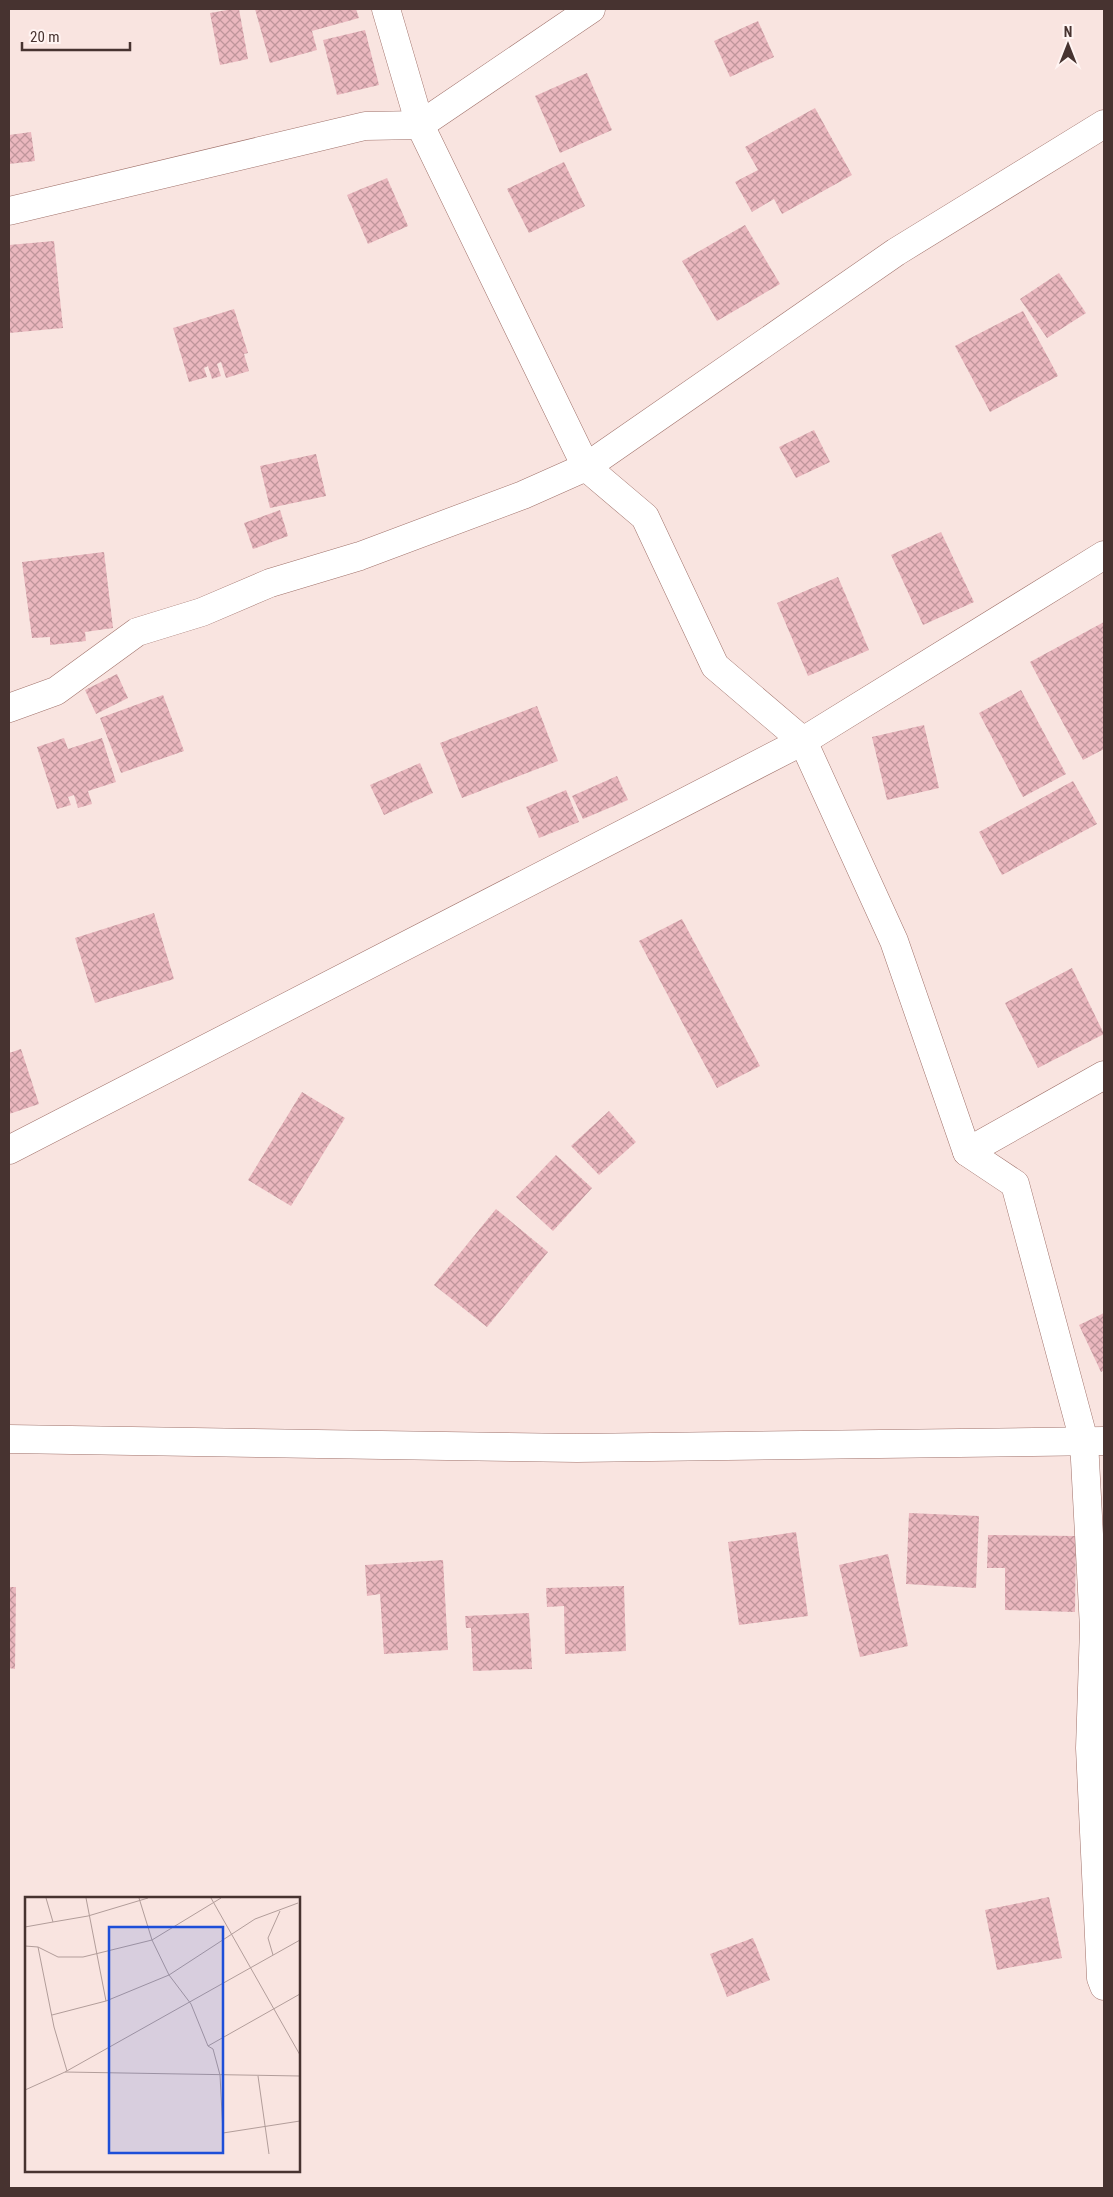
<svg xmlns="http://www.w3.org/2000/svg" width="1113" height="2197" font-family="'Roboto Condensed',sans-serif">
<defs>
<pattern id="building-cross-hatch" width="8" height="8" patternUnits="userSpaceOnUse" patternTransform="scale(1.25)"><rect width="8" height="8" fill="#eab7be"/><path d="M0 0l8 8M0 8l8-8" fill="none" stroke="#bf959b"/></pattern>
</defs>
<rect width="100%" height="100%" fill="#f9e4e0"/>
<g fill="url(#building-cross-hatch)">
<polygon points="233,9 239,9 248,59 220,65 210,13"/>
<polygon points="255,9 356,9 359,18 312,31 317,50 270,63"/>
<polygon points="758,21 774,57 730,77 714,41"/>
<polygon points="365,30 379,85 337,95 323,40"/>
<polygon points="587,73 612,130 560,153 535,96"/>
<polygon points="815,108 852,175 782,214 774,199 752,212 735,182 758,170 745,147"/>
<polygon points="31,132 35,161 9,164 9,135"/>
<polygon points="564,162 585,206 529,233 507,189"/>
<polygon points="387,178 408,226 368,244 347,195"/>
<polygon points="745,225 780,284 717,321 682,261"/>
<polygon points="54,241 63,328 9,333 9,245"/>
<polygon points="1059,273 1086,313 1047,338 1020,299"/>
<polygon points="234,309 248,353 244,354 249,371 226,378 221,362 217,364 221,376 212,379 208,366 204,368 207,377 189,382 173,328"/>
<polygon points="1023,311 1058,376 990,412 955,346"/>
<polygon points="814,430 830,462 796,478 779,447"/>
<polygon points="316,454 326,496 270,508 260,466"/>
<polygon points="280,510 288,536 253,549 244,523"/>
<polygon points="941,532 974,602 923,625 891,555"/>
<polygon points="104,552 113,628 85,632 86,641 50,645 50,637 32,638 22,562"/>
<polygon points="838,577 869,650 808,676 777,603"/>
<polygon points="1104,622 1104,749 1083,760 1030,662"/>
<polygon points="117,674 128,698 96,714 85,690"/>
<polygon points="1021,690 1066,774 1023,797 979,713"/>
<polygon points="163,695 184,751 121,773 100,718"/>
<polygon points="537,706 558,761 462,798 440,743"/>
<polygon points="924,725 939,788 887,800 872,737"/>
<polygon points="64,738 68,749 102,738 116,782 88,791 92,804 78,808 74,795 68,797 71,805 57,809 37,747"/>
<polygon points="420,763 433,793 384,815 370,785"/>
<polygon points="617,776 628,800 583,819 572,796"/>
<polygon points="1073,781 1097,824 1002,875 979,832"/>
<polygon points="566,790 579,822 539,838 526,807"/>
<polygon points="154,913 174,979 95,1003 75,938"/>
<polygon points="682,919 760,1066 717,1088 639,941"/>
<polygon points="1072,968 1104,1034 1038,1068 1005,1003"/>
<polygon points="21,1049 39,1104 9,1114 9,1053"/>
<polygon points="302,1092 345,1118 291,1206 248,1180"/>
<polygon points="609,1111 636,1142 599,1175 571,1146"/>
<polygon points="556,1155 592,1188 553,1231 516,1197"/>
<polygon points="496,1209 548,1252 487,1327 434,1285"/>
<polygon points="1104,1313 1104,1370 1101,1372 1079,1325"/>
<polygon points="909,1513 979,1516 976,1588 906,1584"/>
<polygon points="796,1532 808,1616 739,1625 728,1542"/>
<polygon points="988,1535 1076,1536 1075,1612 1005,1610 1005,1568 987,1568"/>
<polygon points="888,1554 908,1646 860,1657 839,1565"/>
<polygon points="443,1560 448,1650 384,1654 380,1594 367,1596 365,1565"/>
<polygon points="624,1586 626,1651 565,1654 564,1606 547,1607 546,1588"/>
<polygon points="9,1587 16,1587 15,1669 9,1668"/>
<polygon points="529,1613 532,1669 473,1671 471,1628 466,1628 465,1616"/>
<polygon points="1049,1897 1062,1958 997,1970 985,1910"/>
<polygon points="753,1938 770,1980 727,1997 710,1954"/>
</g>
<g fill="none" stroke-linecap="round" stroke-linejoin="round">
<g stroke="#a0726b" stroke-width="29">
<g id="minor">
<polyline points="386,9 420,125 586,467 645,517 715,666 803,741 894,941 967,1152 1015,1184 1084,1441 1094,1628 1090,1748 1101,1978 1104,1986"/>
<polyline points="9,211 365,126 420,125 591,9"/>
<polyline points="9,708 56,691 137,632 202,612 270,583 360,556 523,495 586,467 896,252 1104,124"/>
<polyline points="967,1152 1104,1075"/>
</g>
</g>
<g stroke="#a0726b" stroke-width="29">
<g id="major">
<polyline points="9,1150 803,741 1104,555"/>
<polyline points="9,1439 577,1448 1104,1441"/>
</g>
</g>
<use href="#minor" stroke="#fff" stroke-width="28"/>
<use href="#major" stroke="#fff" stroke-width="28"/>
</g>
<g transform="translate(25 1897)">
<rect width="275" height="275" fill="#f9e4e0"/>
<path fill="none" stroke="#b29d9a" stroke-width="1" d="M 21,1 L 28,25 L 63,19 L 123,1M 61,1 L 81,104 L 144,78 L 230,22 L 273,6M 114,1 L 127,43 L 144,78 L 166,107 L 183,149 L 188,152 L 195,178 L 198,236 L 275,224M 186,1 L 275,158M 0,30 L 28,25M 275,43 L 40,175 L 275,179M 0,49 L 13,50 L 33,60 L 58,60 L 127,43 L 196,1M 13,50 L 29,130 L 42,174M 248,58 L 243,41 L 255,14M 27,118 L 81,104M 183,149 L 275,97M 233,179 L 244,257M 0,193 L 40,175"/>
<path fill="#1d4ed8" fill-opacity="0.15" stroke="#1d4ed8" stroke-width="2.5" d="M 84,30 L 198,30 L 198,256 L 84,256 Z"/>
<rect width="275" height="275" fill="none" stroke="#473330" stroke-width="2.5"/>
</g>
<rect width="1113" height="2197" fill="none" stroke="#473330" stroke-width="20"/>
<g transform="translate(1068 45)" stroke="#fff4f2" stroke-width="4" paint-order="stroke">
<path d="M0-4L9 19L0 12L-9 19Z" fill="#473330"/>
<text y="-8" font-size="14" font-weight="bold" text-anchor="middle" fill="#473330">N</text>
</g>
<path d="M22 42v8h108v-8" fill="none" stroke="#473330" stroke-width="2.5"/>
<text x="30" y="42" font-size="15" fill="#473330" stroke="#fff4f2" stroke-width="4" paint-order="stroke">20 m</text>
</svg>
